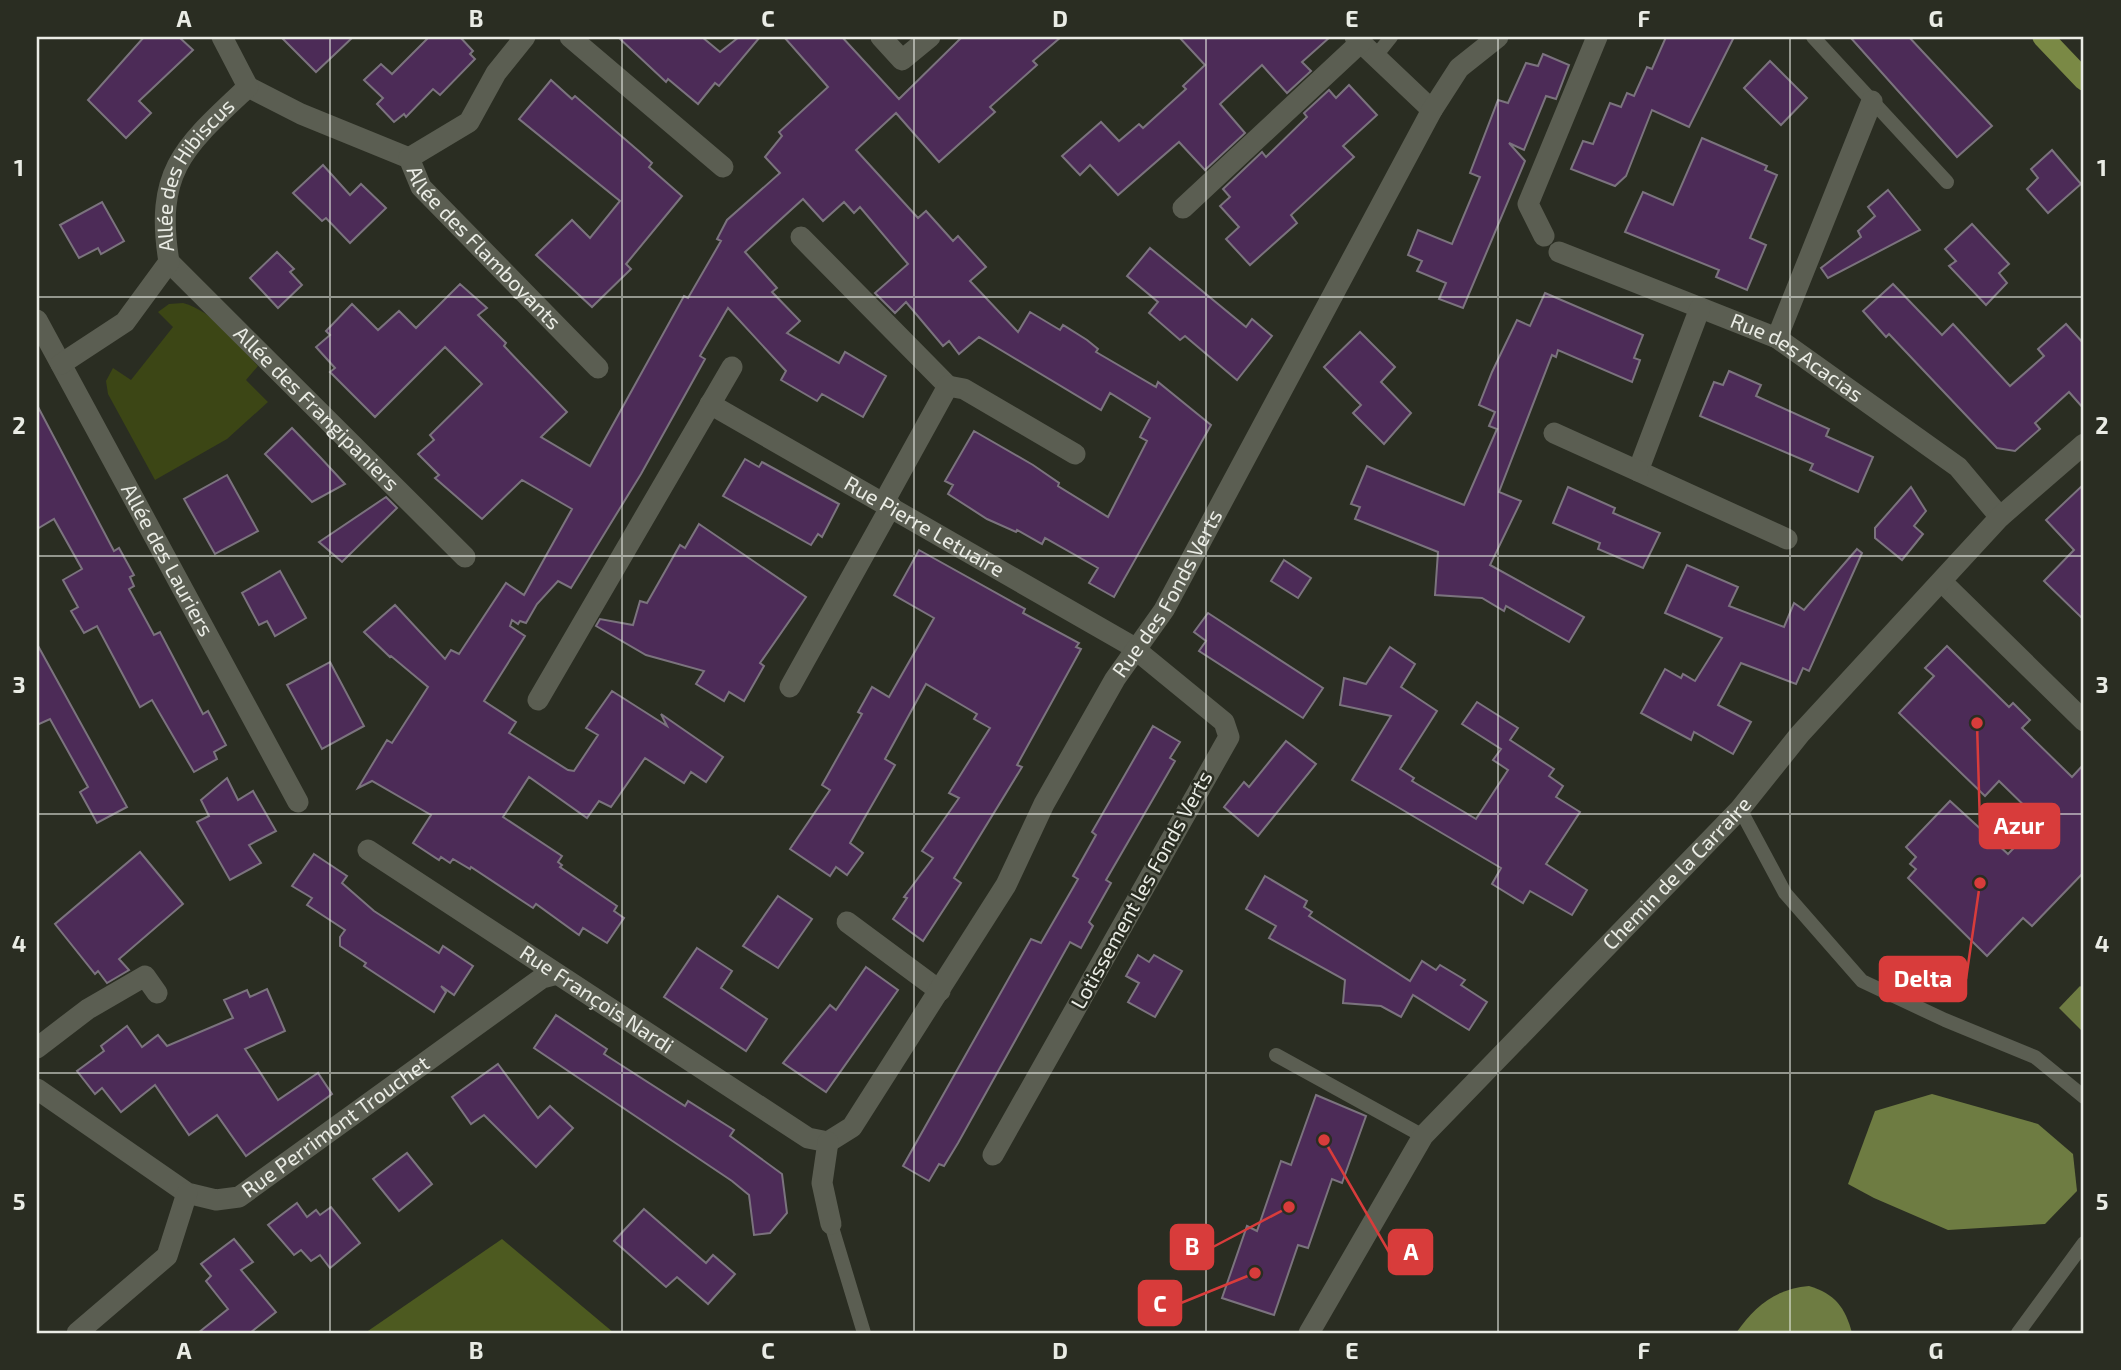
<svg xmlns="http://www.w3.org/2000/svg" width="2121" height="1370" font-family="'Exo 2',sans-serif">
<rect width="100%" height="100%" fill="#2a2d22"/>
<path fill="#3c4615" d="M 183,303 C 215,312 236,343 258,366 L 246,380 L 268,402 L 227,439 L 155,480 L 108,394 L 106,381 L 113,368 L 131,380 L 173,327 L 158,312 L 169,304 Z"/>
<polygon fill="#4d5a20" points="502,1239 614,1333 365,1333"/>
<g fill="#6e7c42">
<polygon points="2080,986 2084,989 2084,1033 2059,1008"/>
<polygon points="1932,1094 2038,1124 2073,1154 2077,1191 2045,1224 1948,1230 1874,1198 1848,1184 1875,1111"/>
<path d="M 1809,1286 C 1835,1294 1845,1307 1852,1333 L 1736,1333 C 1755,1306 1775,1289 1809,1286 Z"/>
</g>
<g fill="#4c2b57" stroke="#7b737e" stroke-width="2">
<polygon points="144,37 179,37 193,50 139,101 151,113 126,138 88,100"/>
<polygon points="281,37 353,37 316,72"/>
<polygon points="429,37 460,37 473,51 470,54 475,59 440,95 433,89 406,117 404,114 394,122 377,104 383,98 364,80 381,64 392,74"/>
<polygon points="618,37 702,37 720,52 739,37 760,37 719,86 715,83 698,104 668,79 666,82"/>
<polygon points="784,37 842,37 899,99 962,37 1061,37 1033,61 1037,65 990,107 995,112 939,162 896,113 856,150 918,218 926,211 953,241 958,236 986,267 970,281 1018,332 1030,312 1060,330 1063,325 1087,340 1098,349 1096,352 1156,387 1158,382 1211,425 1114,597 1089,583 1098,568 1045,538 1042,544 1017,530 1016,532 987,519 948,494 953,485 945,481 974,431 1033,465 1059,483 1058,486 1108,517 1147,441 1140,437 1150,418 1110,393 1101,410 979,337 959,354 949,341 943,346 906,302 895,313 875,293 908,264 860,207 854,213 844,202 823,221 803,199 745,252 777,288 772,292 800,321 787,333 839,363 845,352 886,376 863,417 822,394 817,401 781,380 786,371 728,308 700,356 705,359 641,474 571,588 558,581 537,604 526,623 520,621 518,624 512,620 510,626 525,636 484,701 516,722 509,733 568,770 574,771 598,735 586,728 612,691 667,726 661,714 723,757 706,782 691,772 684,783 645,758 611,807 599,801 587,818 529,777 503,817 562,856 558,862 562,865 560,867 617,906 614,911 624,918 607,943 583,928 579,935 536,904 533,908 471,867 470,869 453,859 450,863 441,857 439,860 413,843 431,815 372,781 358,788 387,740 392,743 428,687 391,656 390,657 364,632 395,605 445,659 451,650 459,654 506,583 524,595 572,509 522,480 482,519 435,478 439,475 418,454 434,440 430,435 482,384 445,347 375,417 330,372 335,368 316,347 330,335 326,331 352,304 378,330 399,311 416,328 460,284 487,308 478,315 506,343 504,346 567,412 541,437 590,466 684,296 688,298 721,241 717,239 727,220 780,173 765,157 782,136 779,132 828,87"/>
<polygon points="1179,37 1330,37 1302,62 1311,71 1287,93 1262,65 1220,104 1245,133 1205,170 1179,142 1118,195 1090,165 1080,175 1062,156 1101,122 1119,141 1139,124 1143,128 1186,89 1183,86 1205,65"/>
<polygon points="1666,37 1734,37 1689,127 1652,110 1626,176 1615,186 1571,169 1583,141 1593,144 1610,103 1621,107 1627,93 1634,96 1647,67 1652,69"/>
<polygon points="1850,37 1909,37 1992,126 1957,157"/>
<polygon points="1543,54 1569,65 1556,99 1546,96 1524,150 1509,143 1525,161 1463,308 1439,299 1446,283 1417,271 1422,261 1408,255 1418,230 1452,244 1480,177 1470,173 1498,100 1508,103 1526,63 1538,66"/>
<polygon points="1770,61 1807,98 1781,125 1744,88"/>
<polygon points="551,80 572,99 575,96 641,153 652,163 649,167 682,196 626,264 631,269 592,307 536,255 572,220 590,238 620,201 519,119"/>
<polygon points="1349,85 1377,115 1343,146 1354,157 1291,215 1297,223 1250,265 1226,239 1239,227 1220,206 1230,197 1223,189 1262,152 1266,157 1307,117 1304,113 1329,90 1336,98"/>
<polygon points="1702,138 1767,166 1765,170 1777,175 1750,238 1766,245 1747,290 1716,277 1719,270 1625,232 1643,192 1673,205"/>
<polygon points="2052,150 2081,184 2048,213 2027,189 2038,178 2031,169"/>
<polygon points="323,165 350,195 361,184 386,208 350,243 326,218 322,221 293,193"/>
<polygon points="1888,190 1920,230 1828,278 1821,268 1861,237 1858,231 1875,216 1868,207"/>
<polygon points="102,202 124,241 101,254 98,248 79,258 60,225"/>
<polygon points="1972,224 2009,264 1999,273 2007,283 1986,305 1949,266 1956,261 1945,249"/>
<polygon points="1150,248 1246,327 1252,319 1272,336 1237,380 1185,336 1180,340 1149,313 1158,302 1127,276"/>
<polygon points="277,252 294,269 290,272 302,285 278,308 250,278"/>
<polygon points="1893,284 1942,335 1953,324 2010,386 2044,356 2038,349 2066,324 2084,344 2084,409 2069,392 2035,423 2040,429 2015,451 1997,448 1889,334 1886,337 1863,311"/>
<polygon points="1545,293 1643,335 1634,358 1640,360 1632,382 1558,350 1556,357 1552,355 1499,492 1521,501 1490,565 1584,617 1569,642 1506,606 1504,611 1482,598 1435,595 1438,552 1355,519 1360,507 1351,504 1367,466 1464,505 1497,429 1489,426 1495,412 1479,405 1492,372 1517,320 1530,326"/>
<polygon points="1360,332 1395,367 1381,382 1411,413 1384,444 1353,413 1361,405 1324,367"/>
<polygon points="1729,371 1761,385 1756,396 1829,429 1826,436 1873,457 1858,492 1810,470 1813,464 1700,416 1714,382 1723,385"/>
<polygon points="37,405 114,551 119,548 134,575 130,577 134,586 129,589 154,635 160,632 203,714 208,711 226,745 214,752 217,759 194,772 152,700 140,707 97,626 84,633 71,611 78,607 63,580 82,569 54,519 37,529"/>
<polygon points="292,428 320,457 345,484 312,502 265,454"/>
<polygon points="745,459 759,467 762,462 839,504 822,537 818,534 811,545 723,496"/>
<polygon points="227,475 258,531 215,554 184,499"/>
<polygon points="2084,484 2084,620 2044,581 2074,550 2046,520"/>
<polygon points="1568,487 1615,508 1613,513 1660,533 1643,568 1598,549 1600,543 1553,523"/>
<polygon points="1911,487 1926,511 1914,526 1923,534 1902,560 1875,538 1875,528"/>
<polygon points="386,497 397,508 342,562 319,542"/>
<polygon points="699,524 806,597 760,663 764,666 744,701 729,692 724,701 696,684 704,671 646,655 596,626 600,619 633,625 640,601 647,603 680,545 685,548"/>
<polygon points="1857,549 1862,553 1809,671 1803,668 1796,684 1741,663 1718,705 1751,722 1733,754 1694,732 1691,740 1641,713 1665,669 1681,678 1683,674 1695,681 1722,638 1665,613 1687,565 1738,587 1729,606 1784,627 1794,603 1804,610"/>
<polygon points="919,550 1025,609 1023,613 1079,643 1076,647 1081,649 1017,765 1022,767 954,878 961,883 923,941 893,919 907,898 904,897 933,858 922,851 959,798 949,793 990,728 974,719 977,714 926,684 885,759 895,765 850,843 863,853 847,875 836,867 830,876 790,849 830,790 822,785 862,714 858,712 872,687 889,697 934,618 894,595"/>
<polygon points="1284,560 1311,578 1298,598 1271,581"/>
<polygon points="280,571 306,618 275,636 267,621 259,625 242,593"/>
<polygon points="1208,613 1323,688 1303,718 1199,651 1206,641 1194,632"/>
<polygon points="37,644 127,807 97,823 80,792 88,787 50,719 37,725"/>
<polygon points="1947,646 2009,707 2013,703 2030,720 2022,728 2072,777 2084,764 2084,872 2032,926 2023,918 1987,956 1908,878 1916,869 1910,864 1916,857 1906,847 1950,801 2008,854 2040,821 1999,781 1985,796 1899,713 1934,676 1925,668"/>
<polygon points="1390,647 1415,664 1401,687 1437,711 1400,769 1414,778 1412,781 1476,819 1508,770 1493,760 1501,749 1462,724 1477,702 1518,728 1510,740 1554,769 1549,776 1563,786 1556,797 1580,812 1546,864 1587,890 1572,915 1530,891 1523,903 1492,884 1501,868 1352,780 1391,716 1340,705 1344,678 1366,684"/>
<polygon points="330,662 364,726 322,749 287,685"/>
<polygon points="1153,726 1180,742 1170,758 1175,761 1106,880 1111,883 1089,922 1093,926 1081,948 1070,942 958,1143 944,1166 939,1164 929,1181 903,1166 1031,939 1041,943 1078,879 1073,876 1096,835 1092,832"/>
<polygon points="1286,741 1316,764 1258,836 1224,807 1244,782 1249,787"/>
<polygon points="227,778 238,800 253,791 276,831 249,845 261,863 230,880 197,822 209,816 201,800"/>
<polygon points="140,852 183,904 119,959 129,970 107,983 98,971 95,974 55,924"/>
<polygon points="314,854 347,876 342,883 374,911 439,953 443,946 473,966 454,995 441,986 446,992 434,1012 364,966 366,963 340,946 340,937 345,930 307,905 312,898 292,886"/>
<polygon points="1265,876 1307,901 1304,907 1312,912 1309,916 1410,981 1422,961 1436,970 1440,965 1465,980 1461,985 1487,1002 1469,1030 1413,995 1401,1017 1381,1006 1343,1003 1345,980 1269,938 1276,926 1246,909"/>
<polygon points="778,896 812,919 778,968 743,946"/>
<polygon points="697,948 732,971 721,988 767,1019 746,1051 664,997"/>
<polygon points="1138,955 1149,962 1154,955 1182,971 1155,1017 1128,1002 1139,983 1126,976"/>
<polygon points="866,967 898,990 826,1092 783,1063 830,1005 836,1010"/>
<polygon points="267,989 285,1031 245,1049 278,1100 318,1073 332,1094 246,1156 217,1115 189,1135 155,1085 121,1112 102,1088 95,1094 77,1071 104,1051 101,1046 127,1026 142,1047 158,1035 167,1046 233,1018 224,1000 247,990 250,997"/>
<polygon points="556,1015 607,1049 604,1054 685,1106 688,1101 734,1130 730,1136 782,1174 787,1213 770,1233 754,1235 749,1195 732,1181 534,1048"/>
<polygon points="498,1064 538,1118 550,1106 573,1128 536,1167 484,1115 471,1124 452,1097"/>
<polygon points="1316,1095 1366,1116 1342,1183 1332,1179 1308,1248 1298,1245 1274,1315 1222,1298 1247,1226 1257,1231 1281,1161 1291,1165"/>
<polygon points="407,1153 432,1184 399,1211 373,1179"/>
<polygon points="297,1203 307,1217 316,1210 320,1215 331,1207 360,1243 330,1268 320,1255 311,1261 301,1250 294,1255 268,1225"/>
<polygon points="644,1209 706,1263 713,1255 735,1274 708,1304 677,1277 666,1287 614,1241"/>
<polygon points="234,1239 253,1262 241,1270 276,1312 250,1333 198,1333 228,1309 206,1281 211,1276 201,1264"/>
</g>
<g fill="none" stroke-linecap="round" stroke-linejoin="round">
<g stroke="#5b5e52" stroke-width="14">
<polyline points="1813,37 1947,182"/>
<polyline points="1375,57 1391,37"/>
<polyline points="1740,809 1785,893 1862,981 1945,1020 2035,1057 2084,1097"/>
<polyline points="1276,1055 1423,1136"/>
<polyline points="831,1224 864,1333"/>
<polyline points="2018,1333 2084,1243"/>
</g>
<g stroke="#5b5e52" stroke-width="21">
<polyline points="570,37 723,167"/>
<polyline points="881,37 902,60 930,37"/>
<polyline points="1355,37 1432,110"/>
<path id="s1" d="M 248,87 L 301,114 L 409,158 L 421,187 L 598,368"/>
<polyline points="409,158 469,122 496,73 525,37"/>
<polyline points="1183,208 1361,42"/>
<polyline points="1544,236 1528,204 1597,37"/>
<polyline points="801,237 948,386"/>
<path id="s2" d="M 1559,252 L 1777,338 L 1958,467 L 2000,517"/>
<path id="s3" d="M 169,262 L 465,557"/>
<polyline points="1700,308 1638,471 1787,539"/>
<path id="s4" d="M 37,320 L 298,802"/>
<polyline points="1777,338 1872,101"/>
<path id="s5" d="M 61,364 L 125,322 L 169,262 C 154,170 185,146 248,87 L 222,37"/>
<path id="s6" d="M 710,404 L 1130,645 L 1224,722 L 1229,737 L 993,1155"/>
<polyline points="1554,433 1638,471"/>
<polyline points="884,502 948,386 964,389 1075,454"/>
<polyline points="1942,582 2084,721"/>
<polyline points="790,687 891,506"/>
<polyline points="538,700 732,367"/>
<path id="s7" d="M 368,850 L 808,1138 L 828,1142"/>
<polyline points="847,922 940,991"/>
<polyline points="37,1048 88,1009 145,976 157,993"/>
<path id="s8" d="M 37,1089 L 187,1193 L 216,1200 L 239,1197 L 542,978 L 557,974"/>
<path id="s9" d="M 828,1142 L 852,1127 L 1006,885 L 1044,804 L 1115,679 L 1164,610 L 1432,110 L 1459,68 L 1498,37"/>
<polyline points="828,1142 822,1183 831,1224"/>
<polyline points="77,1333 167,1256 187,1193"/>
<path id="s10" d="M 1309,1333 L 1423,1136 L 1740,809 L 1800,734 L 2000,517 L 2084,444"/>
</g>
<polyline stroke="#7a8945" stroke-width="21" points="2043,37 2084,80"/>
</g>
<path fill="none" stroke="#eaece5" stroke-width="2" stroke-opacity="0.55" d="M 330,37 L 330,1333M 622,37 L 622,1333M 914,37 L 914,1333M 1206,37 L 1206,1333M 1498,37 L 1498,1333M 1790,37 L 1790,1333M 37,297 L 2084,297M 37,556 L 2084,556M 37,814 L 2084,814M 37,1073 L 2084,1073"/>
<g text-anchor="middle" stroke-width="5" stroke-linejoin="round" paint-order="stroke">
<g font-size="21" fill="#eaece5" stroke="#2a2d22">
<text dy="7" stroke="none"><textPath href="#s5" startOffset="247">Allée des Hibiscus</textPath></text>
<text dy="7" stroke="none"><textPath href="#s1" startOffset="294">Allée des Flamboyants</textPath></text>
<text dy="7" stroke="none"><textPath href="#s2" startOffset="261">Rue des Acacias</textPath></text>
<text dy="7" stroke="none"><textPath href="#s3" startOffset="208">Allée des Frangipaniers</textPath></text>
<text dy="7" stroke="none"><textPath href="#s6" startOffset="247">Rue Pierre Letuaire</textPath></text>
<text dy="7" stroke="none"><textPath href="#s4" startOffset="273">Allée des Lauriers</textPath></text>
<text dy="7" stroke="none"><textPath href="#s9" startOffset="649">Rue des Fonds Verts</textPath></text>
<text dy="7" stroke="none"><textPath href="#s10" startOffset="593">Chemin de la Carraire</textPath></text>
<text transform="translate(1142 890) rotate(-61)" y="7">Lotissement les Fonds Verts</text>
<text dy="7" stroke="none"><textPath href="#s7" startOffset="273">Rue François Nardi</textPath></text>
<text dy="7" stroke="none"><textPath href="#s8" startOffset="355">Rue Perrimont Trouchet</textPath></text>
</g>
</g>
<path fill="none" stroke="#d83c3b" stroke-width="2.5" d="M1977 723L1980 826M1980 883L1966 979M1289 1207L1213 1247M1324 1140L1389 1252M1255 1273L1181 1303"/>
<g fill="#d83c3b" stroke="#2a2d22" stroke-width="2.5">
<circle cx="1977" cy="723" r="7"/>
<circle cx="1980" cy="883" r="7"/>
<circle cx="1289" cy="1207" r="7"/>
<circle cx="1324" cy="1140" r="7"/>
<circle cx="1255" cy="1273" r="7"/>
</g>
<g fill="#d83c3b" stroke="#d83c3b" stroke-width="2.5">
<rect x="1980" y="804" width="79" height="44" rx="7"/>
<rect x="1880" y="957" width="86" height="44" rx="7"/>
<rect x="1171" y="1225" width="42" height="44" rx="7"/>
<rect x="1389" y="1230" width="43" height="44" rx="7"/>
<rect x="1139" y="1281" width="42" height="44" rx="7"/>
</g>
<g font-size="23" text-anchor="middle" font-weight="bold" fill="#fff">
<text x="2019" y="834">Azur</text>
<text x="1923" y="987">Delta</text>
<text x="1192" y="1255">B</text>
<text x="1411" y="1260">A</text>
<text x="1160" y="1312">C</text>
</g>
<rect width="2121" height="1370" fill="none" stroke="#2a2d22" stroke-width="77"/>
<rect x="38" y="38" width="2044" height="1294" fill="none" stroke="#eaece5" stroke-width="2.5"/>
<g font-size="23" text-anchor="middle" font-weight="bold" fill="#eaece5">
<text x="184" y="27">A</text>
<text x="476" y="27">B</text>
<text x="768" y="27">C</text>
<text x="1060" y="27">D</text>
<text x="1352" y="27">E</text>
<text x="1644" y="27">F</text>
<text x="1936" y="27">G</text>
<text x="19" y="176">1</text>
<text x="2102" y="176">1</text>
<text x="19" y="434">2</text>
<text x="2102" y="434">2</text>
<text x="19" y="693">3</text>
<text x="2102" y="693">3</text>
<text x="19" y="952">4</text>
<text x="2102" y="952">4</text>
<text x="19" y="1210">5</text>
<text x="2102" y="1210">5</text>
<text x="184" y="1359">A</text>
<text x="476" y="1359">B</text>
<text x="768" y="1359">C</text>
<text x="1060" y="1359">D</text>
<text x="1352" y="1359">E</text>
<text x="1644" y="1359">F</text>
<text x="1936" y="1359">G</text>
</g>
</svg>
